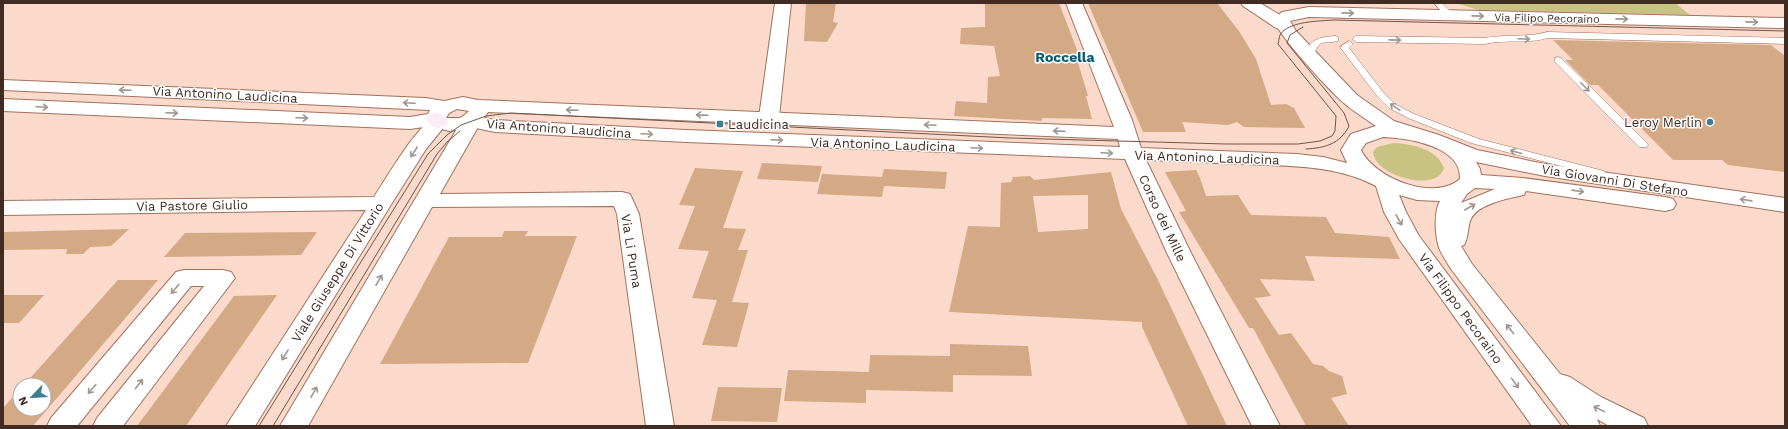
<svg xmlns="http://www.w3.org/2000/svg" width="1788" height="429" font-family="'Work Sans',sans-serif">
<rect width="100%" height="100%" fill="#fbd9cb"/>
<g fill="#c8c382">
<polygon points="1455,3 1675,3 1690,15 1479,10"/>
<path d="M 1393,143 C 1412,144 1436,148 1444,168 C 1438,193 1375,177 1373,152 L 1377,147 Z"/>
</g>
<g fill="#d3aa85" fill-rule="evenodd">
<polygon points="806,3 836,3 833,22 838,23 827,42 804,41"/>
<polygon points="985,3 1059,3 1079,55 1076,56 1088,96 1086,96 1092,119 1042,118 1042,121 954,116 956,101 987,103 988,77 1000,76 994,46 960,44 961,28 985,27"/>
<polygon points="1088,3 1217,3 1239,31 1256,59 1271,105 1286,104 1294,108 1305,128 1244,127 1237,122 1228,125 1182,122 1186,132 1143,132"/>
<polygon points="1553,40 1771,45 1785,56 1785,172 1728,165 1722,160 1673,160 1598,85 1590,85 1565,60 1573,60"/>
<polygon points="762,163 822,166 818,182 757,179"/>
<polygon points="695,168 743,171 723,228 746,229 738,250 748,250 732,302 749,303 737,347 702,345 717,300 692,298 709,251 678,249 695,206 679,205"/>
<polygon points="884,169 947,172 945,189 884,186 882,197 817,194 822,174 882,177"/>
<polygon points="1196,170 1200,178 1206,196 1238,195 1251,215 1326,217 1335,233 1389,237 1400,259 1305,256 1315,281 1260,279 1271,296 1255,298 1279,335 1291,333 1313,364 1323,366 1329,371 1342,376 1347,394 1331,398 1349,426 1306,426 1253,328 1249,328 1179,212 1186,211 1165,172"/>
<path d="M 1111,172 L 1121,209 L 1158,280 L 1227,426 L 1188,426 L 1142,327 L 1142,322 L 949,312 L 968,226 L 1000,227 L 1001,183 L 1011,182 L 1013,177 L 1030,176 L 1034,180 ZM 1088,195 L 1088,229 L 1038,232 L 1033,196 Z"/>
<polygon points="129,229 111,246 90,247 83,254 66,254 67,249 3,250 3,232"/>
<polygon points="504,231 528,231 525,236 577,236 528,363 380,364 449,237 502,237"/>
<polygon points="317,232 301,255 164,257 185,233"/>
<polygon points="118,280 158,280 33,426 3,426 3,408 20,389 20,409 44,409 44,385 24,385"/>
<polygon points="3,295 44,295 19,323 3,323"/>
<polygon points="277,295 186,426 137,426 234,296"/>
<polygon points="950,344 1028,346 1032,376 953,375 953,392 866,390 866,403 784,401 788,370 869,372 870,355 950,356"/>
<polygon points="718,387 782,388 777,422 711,421"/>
</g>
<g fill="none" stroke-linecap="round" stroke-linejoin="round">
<g stroke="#a2725d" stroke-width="1">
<g id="service">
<polygon points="1434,3 1442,3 1452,13 1452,17 1446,17"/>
<path d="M 1547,32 L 1785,38 L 1785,44 L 1548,38 C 1527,44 1506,39 1485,44 L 1356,42 L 1352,39 L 1356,36 L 1485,38 C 1506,34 1526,38 1547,32 Z"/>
<path d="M 1335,36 L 1338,37 L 1338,41 C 1318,45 1323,37 1312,57 L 1306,57 L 1305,55 C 1310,39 1319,37 1335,36 Z"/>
<polygon points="1349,41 1353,44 1349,48 1383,92 1395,104 1414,114 1479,139 1604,171 1605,173 1600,176 1471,143 1408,118 1389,108 1377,96 1340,47"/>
<polygon points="1558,57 1561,58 1647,143 1648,145 1647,147 1639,147 1555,62 1555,58"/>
</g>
</g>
<g stroke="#a2725d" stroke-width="2">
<g id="minor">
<polygon points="775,3 791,3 779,117 776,121 769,123 762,121 759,117"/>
<polygon points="1241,3 1260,3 1288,20 1290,24 1288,28 1282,29 1276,28 1243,6"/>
<path d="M 438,116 L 445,118 L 448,122 L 426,149 L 392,203 L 255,426 L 226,426 L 366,210 L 3,215 L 3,201 L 374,197 C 386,179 419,121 438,116 Z"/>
<polygon points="466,116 473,118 478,127 440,194 622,192 630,194 639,214 674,426 646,426 617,214 614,206 432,207 308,426 280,426 458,127 456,122 459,118"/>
<polygon points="184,270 223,270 231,272 235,278 123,426 93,426 97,418 204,286 191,286 77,426 47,426 51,418 176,272"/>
</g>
</g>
<g stroke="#a2725d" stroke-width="2">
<path id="tertiary" d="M 1066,3 L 1082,3 L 1132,120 L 1141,148 L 1297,154 L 1323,157 L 1347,163 L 1341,150 L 1351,134 L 1376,126 C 1366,119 1354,112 1344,103 C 1332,93 1274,31 1274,19 L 1282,12 L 1309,7 L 1785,18 L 1785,28 L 1309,17 L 1290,21 L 1296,31 L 1357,95 L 1394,121 L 1439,135 L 1477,150 L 1545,164 L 1785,198 L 1785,212 L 1545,176 L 1476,162 L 1480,169 L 1481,175 L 1523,178 L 1665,197 L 1673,199 L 1676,204 L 1673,209 L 1665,211 L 1526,191 L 1524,195 C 1510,198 1477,204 1471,219 C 1467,227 1469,237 1464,245 L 1461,246 L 1472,264 L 1560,374 L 1570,377 L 1601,397 L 1644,418 L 1648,426 L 1609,426 L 1597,419 L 1600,426 L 1570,426 L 1451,269 C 1447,262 1440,253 1438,244 C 1435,233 1434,211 1440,201 L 1417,200 L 1399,195 L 1406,212 L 1419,236 L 1561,426 L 1532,426 L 1399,239 L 1384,212 L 1376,186 C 1337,165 1290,166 1247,164 C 1213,163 1179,161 1146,160 L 1191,253 L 1280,426 L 1252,426 L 1167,253 L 1125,159 L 686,142 L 495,132 L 471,127 L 449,131 L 431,126 L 410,129 L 3,111 L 3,99 L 410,117 L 428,114 L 430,110 L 3,90 L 3,80 L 425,98 L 444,101 L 463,97 L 478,100 L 1114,127 ZM 457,109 L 469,111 L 461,118 L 446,118 L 449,113 ZM 488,112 L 1118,139 L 1120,147 L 686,130 L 495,120 L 484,118 ZM 1383,137 C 1408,138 1462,146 1460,179 C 1434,202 1374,178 1361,150 L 1366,143 ZM 1475,188 L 1495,189 L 1461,203 L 1467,194 Z"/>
</g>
<g stroke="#a2725d" stroke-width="2">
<polygon id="secondary" points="436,113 443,115 448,122 445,126 438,128 431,126 426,119 429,115"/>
</g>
<use href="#service" fill="#fff" fill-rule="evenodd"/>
<use href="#minor" fill="#fff" fill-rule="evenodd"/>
<use href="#tertiary" fill="#fff" fill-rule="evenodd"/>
<use href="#secondary" fill="#fdecf5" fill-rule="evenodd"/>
<g stroke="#6f574c" stroke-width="1">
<path d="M 1303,27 L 1290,35 L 1287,43 L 1344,113 L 1349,126 C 1340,144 1325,148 1306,149"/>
<path d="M 259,426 L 428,154 L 447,135 L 461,125 L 486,116 L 511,113 L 1010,138 L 1226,144 L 1298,144 L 1320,141 L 1332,136 L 1335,131 L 1336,116 L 1278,44 C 1279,41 1279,37 1280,35 C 1288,21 1320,21 1334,20 L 1785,31"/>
<polyline points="273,426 437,154 447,142 460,131"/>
</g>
</g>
<defs><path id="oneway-shaft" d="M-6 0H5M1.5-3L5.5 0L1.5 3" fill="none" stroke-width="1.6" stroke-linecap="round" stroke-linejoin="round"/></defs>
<g stroke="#a09691">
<use href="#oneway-shaft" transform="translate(1348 13) rotate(1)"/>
<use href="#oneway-shaft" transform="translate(1478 16) rotate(1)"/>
<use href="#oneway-shaft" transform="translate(1622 19) rotate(1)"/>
<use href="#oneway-shaft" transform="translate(1752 22) rotate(1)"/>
<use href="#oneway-shaft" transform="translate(1524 39) rotate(2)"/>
<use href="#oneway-shaft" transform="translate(1395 40) rotate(1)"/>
<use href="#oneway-shaft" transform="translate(1585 87) rotate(45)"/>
<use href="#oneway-shaft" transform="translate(125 90) rotate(-178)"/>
<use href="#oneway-shaft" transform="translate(409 103) rotate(-177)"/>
<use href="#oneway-shaft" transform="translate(42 107) rotate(3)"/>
<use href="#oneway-shaft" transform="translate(1395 107) rotate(-146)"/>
<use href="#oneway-shaft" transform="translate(572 110) rotate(-178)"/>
<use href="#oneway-shaft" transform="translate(172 113) rotate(2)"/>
<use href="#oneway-shaft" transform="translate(702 115) rotate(-178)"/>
<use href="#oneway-shaft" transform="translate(302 118) rotate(2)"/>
<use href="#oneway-shaft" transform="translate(930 125) rotate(-177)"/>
<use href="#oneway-shaft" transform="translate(1059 131) rotate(-178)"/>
<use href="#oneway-shaft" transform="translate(647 134) rotate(3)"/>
<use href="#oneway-shaft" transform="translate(777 140) rotate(2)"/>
<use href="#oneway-shaft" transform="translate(977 148) rotate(3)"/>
<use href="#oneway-shaft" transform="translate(414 152) rotate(123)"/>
<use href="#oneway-shaft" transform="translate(1516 152) rotate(-165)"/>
<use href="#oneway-shaft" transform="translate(1107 153) rotate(3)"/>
<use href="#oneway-shaft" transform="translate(1578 191) rotate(8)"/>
<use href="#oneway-shaft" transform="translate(1746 200) rotate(-172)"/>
<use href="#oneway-shaft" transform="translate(1470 207) rotate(-30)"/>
<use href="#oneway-shaft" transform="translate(1399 220) rotate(61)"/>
<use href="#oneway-shaft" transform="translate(379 280) rotate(-60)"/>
<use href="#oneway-shaft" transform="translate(175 289) rotate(130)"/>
<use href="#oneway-shaft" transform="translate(1510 329) rotate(-128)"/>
<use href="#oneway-shaft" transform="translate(285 355) rotate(122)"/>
<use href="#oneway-shaft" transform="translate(1515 383) rotate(54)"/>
<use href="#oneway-shaft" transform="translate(139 384) rotate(-52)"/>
<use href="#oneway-shaft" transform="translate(92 389) rotate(130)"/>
<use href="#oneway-shaft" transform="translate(314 392) rotate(-60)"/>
<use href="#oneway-shaft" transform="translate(1599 409) rotate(-154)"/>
</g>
<g fill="#407d93" stroke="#fff" stroke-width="1.5">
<circle cx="1710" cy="122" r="4"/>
<rect x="716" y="120" width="8" height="8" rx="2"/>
</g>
<g text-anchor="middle" stroke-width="3" stroke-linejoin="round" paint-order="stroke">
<g font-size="11" fill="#412c23" stroke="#fff">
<text transform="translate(1547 18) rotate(1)" y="4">Via Filipo Pecoraino</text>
</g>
<g font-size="13" fill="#412c23" stroke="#fff">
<text transform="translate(225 94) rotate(3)" y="5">Via Antonino Laudicina</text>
<text transform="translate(559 128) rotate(4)" y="5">Via Antonino Laudicina</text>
<text transform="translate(883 144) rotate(2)" y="5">Via Antonino Laudicina</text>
<text transform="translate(1207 157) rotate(2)" y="5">Via Antonino Laudicina</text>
<text transform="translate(1615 180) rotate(9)" y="5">Via Giovanni Di Stefano</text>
<text transform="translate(192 205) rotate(-1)" y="5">Via Pastore Giulio</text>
<text transform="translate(1163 218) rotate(65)" y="5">Corso dei Mille</text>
<text transform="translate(632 251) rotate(81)" y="5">Via Li Puma</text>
<text transform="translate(337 272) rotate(-58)" y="5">Viale Giuseppe Di Vittorio</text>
<text transform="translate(1461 308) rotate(54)" y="5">Via Filippo Pecoraino</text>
</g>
<g font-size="13" fill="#412c23" stroke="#fff" text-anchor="end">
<text x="1702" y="127">Leroy Merlin</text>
<text x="728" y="129" text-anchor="start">Laudicina</text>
</g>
<g font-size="14" font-weight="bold" fill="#075b72" stroke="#fff">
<text x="1065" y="62">Roccella</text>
</g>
</g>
<rect width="1788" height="429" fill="none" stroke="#412c23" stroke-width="8"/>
<g transform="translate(32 397) rotate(245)"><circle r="19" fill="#ffffff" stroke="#b3aba7"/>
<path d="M0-3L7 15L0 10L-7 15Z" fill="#407d93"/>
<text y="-6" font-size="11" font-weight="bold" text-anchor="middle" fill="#412c23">N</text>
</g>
</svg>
